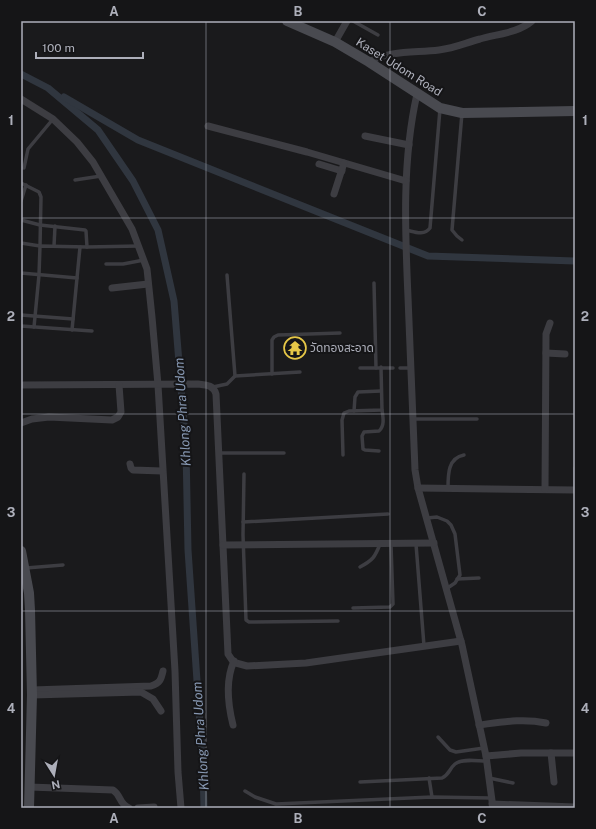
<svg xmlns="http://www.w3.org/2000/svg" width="596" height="829" font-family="'Public Sans','Noto Sans Thai',sans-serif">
<rect width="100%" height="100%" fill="#1a1a1c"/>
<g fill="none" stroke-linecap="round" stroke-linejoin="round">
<g stroke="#30363f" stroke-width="7">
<polyline points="21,74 48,88 98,130 133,181 158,230 174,301 186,449 188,550 203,768 204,808"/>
<polyline points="64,97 138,140 428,256 575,261"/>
</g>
<g stroke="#3d3d42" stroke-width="3.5">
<polyline points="353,21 378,35"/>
<polyline points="24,168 28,149 53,119"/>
<polyline points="75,180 101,176"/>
<polyline points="21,183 39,192 41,197 40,246 21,243"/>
<polyline points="21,201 26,185"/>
<polyline points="21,220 40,225 85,230 86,231 87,247"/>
<path d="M 406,230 C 415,232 424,236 430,228 L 440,109"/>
<polyline points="462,240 457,236 452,230 462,113"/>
<polyline points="54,246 55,226"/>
<polyline points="106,264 123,264 144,260"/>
<polyline points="21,273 77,278 72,330"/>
<polyline points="77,278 80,247"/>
<polyline points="374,283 376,368"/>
<polyline points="21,315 73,319"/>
<polyline points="21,326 92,331"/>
<polyline points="34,327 39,275 40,246 87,247 139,246"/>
<polyline points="360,368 393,368"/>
<polyline points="400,368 411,368"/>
<polyline points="272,374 272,340 274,337 278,335 340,333"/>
<polyline points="235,376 300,372"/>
<polyline points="213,387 227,384 235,376 227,275"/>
<polyline points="354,411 355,397 358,392 381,391"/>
<polyline points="413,419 477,419"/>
<path d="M 379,451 L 365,450 L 363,449 L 362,436 L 364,432 L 379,431 C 385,426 383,417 382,410"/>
<polyline points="219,453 284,453"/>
<polyline points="343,455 342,420 344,413 349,411 382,410 381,367"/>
<polyline points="244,474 243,535 246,620 249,622 338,621"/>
<path d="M 448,488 C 448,474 448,458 464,455"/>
<polyline points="575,490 575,468"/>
<polyline points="427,518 437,517 447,521 451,525 455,534 460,575 455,583 446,589"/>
<polyline points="243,522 388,514"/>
<polyline points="416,544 424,646"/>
<path d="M 360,567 C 373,560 375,557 380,544"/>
<polyline points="26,568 63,565"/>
<polyline points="457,579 479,578"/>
<polyline points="353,608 390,607 393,604 391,544"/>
<polyline points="438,737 450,750 456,752 484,748"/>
<polyline points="429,778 432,797"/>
<polyline points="489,778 513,783"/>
<path d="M 360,782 L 442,778 C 450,774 449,769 455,764 C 462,758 477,761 486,761"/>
<polyline points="245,791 255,797 276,804 432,797 491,798"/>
</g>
<g stroke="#3d3d42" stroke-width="7">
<polyline points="335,42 347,21"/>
<path d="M 369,62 C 390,50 415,53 439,50 C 455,48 465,43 480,39 C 497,34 518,33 532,21"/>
<path d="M 417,94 C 402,160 405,230 408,297 C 410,355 413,412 415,470 L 418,488 L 462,645 L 486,756 L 493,808"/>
<polyline points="21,99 53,119 77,142 93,162 132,229 147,269 152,317 158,385 175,671 178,772 181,808"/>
<polyline points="208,126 307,152 406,181"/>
<polyline points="365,136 409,145"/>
<polyline points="319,164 342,171"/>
<polyline points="334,194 344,163"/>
<polyline points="112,288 148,284"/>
<polyline points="546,353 565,354"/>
<path d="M 21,385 L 198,384 C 207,385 213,385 216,394 L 228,654 L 232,660 L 236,663 L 247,666 L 306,663 L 461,641"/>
<polyline points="21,423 32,419 49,417 112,420 118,417 121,412 119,385"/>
<polyline points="130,464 131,468 133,470 162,471"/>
<polyline points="418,488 575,490"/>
<polyline points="545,489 546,334 550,323"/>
<polyline points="223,545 434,543"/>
<path d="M 32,690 L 151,686 C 160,683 161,680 163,671"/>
<polyline points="32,695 141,692 153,699 161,711"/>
<path d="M 233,725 C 228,705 225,681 234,661"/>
<path d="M 479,725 C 502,722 523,718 546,723"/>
<polyline points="551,753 554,782"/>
<polyline points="486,756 521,753 575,753"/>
<path d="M 29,787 L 113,790 C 121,795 119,804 129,808"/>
<polyline points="492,804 575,807"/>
<polyline points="138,808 154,807"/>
</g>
<g stroke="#494a50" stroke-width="10">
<polyline points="287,21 335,42 369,62 440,108 462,113 575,111"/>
<polyline points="21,551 29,593 30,610 32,695 29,808"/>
</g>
</g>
<path fill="none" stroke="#adafba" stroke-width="1" stroke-opacity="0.55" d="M 206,21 L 206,808M 390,21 L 390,808M 21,218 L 575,218M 21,414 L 575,414M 21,611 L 575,611"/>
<defs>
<g id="temple-ring" transform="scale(1.15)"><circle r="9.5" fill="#151517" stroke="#e6c747" stroke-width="1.5"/><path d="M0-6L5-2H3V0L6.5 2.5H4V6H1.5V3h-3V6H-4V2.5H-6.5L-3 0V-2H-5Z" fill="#e6c747"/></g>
</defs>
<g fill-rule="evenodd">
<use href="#temple-ring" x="295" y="348"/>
</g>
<g text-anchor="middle" stroke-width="4" stroke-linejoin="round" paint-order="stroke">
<g font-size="12" fill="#adafba" stroke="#151517">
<text transform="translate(399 67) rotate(32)" y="4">Kaset Udom Road</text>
</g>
<g font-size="12" fill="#adafba" stroke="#151517" text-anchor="start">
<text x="310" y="352">วัดทองสะอาด</text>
</g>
<g font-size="13" font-style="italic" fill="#8798b2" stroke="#151517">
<text transform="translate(182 412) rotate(-94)" y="5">Khlong Phra Udom</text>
<text transform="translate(200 736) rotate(-94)" y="5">Khlong Phra Udom</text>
</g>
</g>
<rect width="596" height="829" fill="none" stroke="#151517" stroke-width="44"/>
<g transform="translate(54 775) rotate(169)" stroke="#151517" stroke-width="3" paint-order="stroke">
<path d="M0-3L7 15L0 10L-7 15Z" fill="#adafba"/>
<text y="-6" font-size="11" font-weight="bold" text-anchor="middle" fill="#adafba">N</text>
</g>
<path d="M36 52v6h107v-6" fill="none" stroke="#adafba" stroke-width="2"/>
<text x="42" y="52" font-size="12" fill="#adafba" stroke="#151517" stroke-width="3" paint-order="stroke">100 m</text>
<rect x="22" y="22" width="552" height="785" fill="none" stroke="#adafba" stroke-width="1.5"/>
<g font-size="13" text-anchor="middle" font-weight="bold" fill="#adafba">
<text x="114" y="16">A</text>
<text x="298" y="16">B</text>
<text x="482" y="16">C</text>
<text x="11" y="125">1</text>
<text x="585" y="125">1</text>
<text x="11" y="321">2</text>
<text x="585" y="321">2</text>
<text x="11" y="517">3</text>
<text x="585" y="517">3</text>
<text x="11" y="713">4</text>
<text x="585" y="713">4</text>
<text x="114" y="823">A</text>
<text x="298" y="823">B</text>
<text x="482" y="823">C</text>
</g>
</svg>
